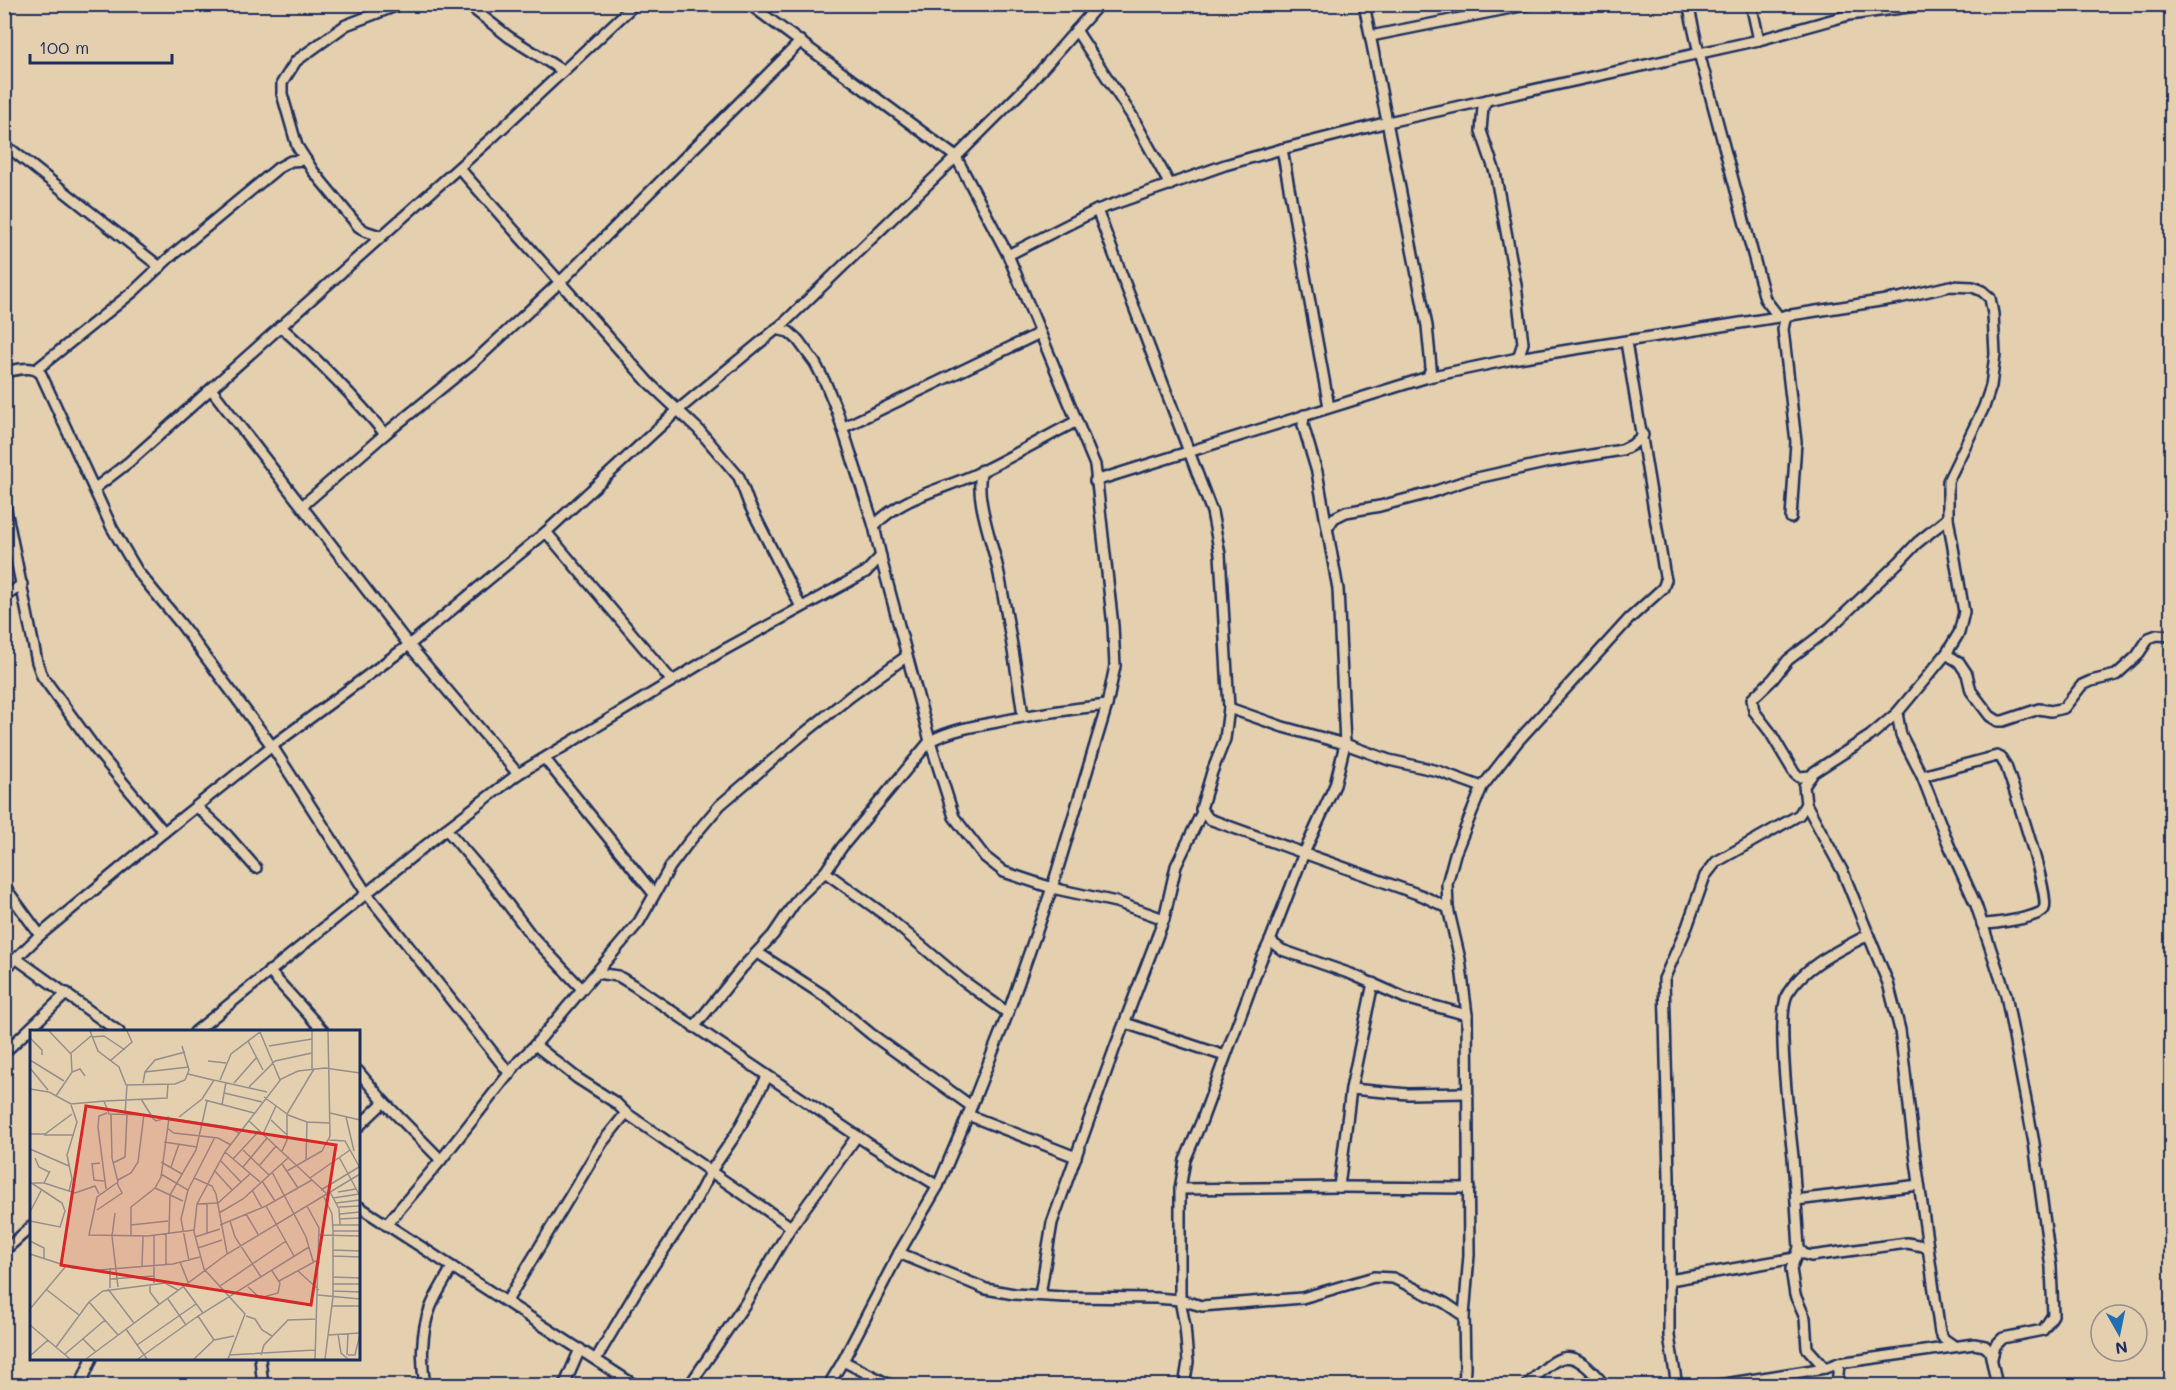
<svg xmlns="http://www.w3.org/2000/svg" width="2176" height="1390" font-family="Mali,sans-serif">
<rect width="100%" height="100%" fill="#e4cfae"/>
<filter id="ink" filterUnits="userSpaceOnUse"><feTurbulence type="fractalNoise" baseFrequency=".0167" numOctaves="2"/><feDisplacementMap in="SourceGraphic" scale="12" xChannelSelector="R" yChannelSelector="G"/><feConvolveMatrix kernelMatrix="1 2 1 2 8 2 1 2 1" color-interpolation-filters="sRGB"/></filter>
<g filter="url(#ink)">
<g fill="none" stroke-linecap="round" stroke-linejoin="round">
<g stroke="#1b2f5e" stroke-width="14">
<g id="street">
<polyline points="467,4 509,37 563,71"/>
<polyline points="749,4 956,157 1008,255 1095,465 1113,626 1115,666 1107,705 1052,888 1008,1013 968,1115 938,1186 899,1253 843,1361 828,1386"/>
<polyline points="1364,4 1427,326 1431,367 1428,377"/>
<polyline points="1688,4 1699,53 1765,299 1778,316"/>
<polyline points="1751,4 1759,40"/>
<polyline points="2156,4 2172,8"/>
<polyline points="1076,30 1132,116 1170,185"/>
<polyline points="1371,36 1531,4"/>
<polyline points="1487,100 1483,107 1481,131 1495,172 1516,285 1523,343 1518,358"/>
<polyline points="4,149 13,151 160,267"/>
<polyline points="1282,149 1329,407"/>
<polyline points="459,168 648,382 698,429 739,477 749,504 801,607"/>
<polyline points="1097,210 1212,512 1220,554 1229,708 1225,739 1212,772 1201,809 1209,819 1423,896 1448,908"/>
<polyline points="380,236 365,231 358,226 313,171 297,146 282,94 282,83 296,61 346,25 401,4"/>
<polyline points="1008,255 1097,210 1225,165 1282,149 1388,122 1759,40 1849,15 1931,4"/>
<polyline points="1786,315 1783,329 1796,442 1791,518"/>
<path d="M 280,326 C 318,360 353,395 385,434"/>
<polyline points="776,329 789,332 798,340 815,363 826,384 837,411 874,526 883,566 930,741 954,817 985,857 1004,872 1052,888 1116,902 1164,919"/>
<polyline points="37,369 134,291 170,257 278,168 291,161 306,160"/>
<path d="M 4,372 C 16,370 32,364 41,374 L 112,528 L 138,572 L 181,624 L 272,746 L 367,894 L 510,1074"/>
<polyline points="211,389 409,645 518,774"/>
<polyline points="842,428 1040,333"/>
<path d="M 982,470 C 973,496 994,546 999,574 C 1008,621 1017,669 1023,716"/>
<polyline points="1095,481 1428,377 1518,358 1899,298 1950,286 1973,287 1982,291 1990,298 1993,314 1995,354 1991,386 1984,407 1948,481 1948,518 1964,612 1959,633 1946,654 1897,713 1870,736 1814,772 1804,786 1806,804 1843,872 1888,983 1900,1030 1913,1140 1940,1333 1944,1339 1954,1346"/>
<polyline points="94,489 129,462 494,136 635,4"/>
<polyline points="4,500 37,662 42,676 97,751 164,832"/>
<polyline points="302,506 385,434 476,360 559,283 801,41"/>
<path d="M 874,526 C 901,497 941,490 976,474 C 1010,458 1042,439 1075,422"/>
<polyline points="1328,527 1334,518 1346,512 1380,506 1430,493 1468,480 1549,462 1622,450 1632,445 1643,435"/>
<polyline points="546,532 672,681"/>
<polyline points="4,598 22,584"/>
<polyline points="1946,654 1959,662 1967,674 1971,691 1990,716 1998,721 2003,721 2039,709 2051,711 2064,708 2082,685 2091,681 2116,675 2137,656 2149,638 2157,635 2172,636"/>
<polyline points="1229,708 1283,727 1345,744 1389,760 1438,771 1482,787"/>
<polyline points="1897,713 1901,735 1922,776 1948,843 1976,905 2006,995 2034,1143 2051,1267 2053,1315 2043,1330 2003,1338 1995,1346 1992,1358"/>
<polyline points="545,759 654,894"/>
<polyline points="1811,776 1799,777 1795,774 1770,732 1754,711 1752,699 1773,679 1788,660 1830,628 1899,562 1917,543 1948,518"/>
<path d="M 1922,776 L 1997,756 L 2001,758 L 2006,766 C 2013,786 2051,897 2044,909 C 2039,918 1993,924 1982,924"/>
<polyline points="197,807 226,834 256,868"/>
<polyline points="446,829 488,878 531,935 582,989"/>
<polyline points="825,872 885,915 962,980 1008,1013"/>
<polyline points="4,886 40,935"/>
<polyline points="1270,941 1282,950 1351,974 1405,998 1467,1015"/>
<polyline points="758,953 826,997 871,1034 971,1106"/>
<polyline points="17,959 119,1032"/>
<polyline points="4,970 40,935 164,832 272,746 409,645 546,532 678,410 785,322 956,157 1031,82 1099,4"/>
<polyline points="269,971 324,1032"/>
<polyline points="596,973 618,976 633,985 872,1146 938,1186"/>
<polyline points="1125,1023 1225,1056"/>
<path d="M 694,1027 L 742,968 L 773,935 L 798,898 L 825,872 L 842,847 L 930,741 C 951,730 974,726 997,722 C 1034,714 1070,709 1107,705"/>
<polyline points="195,1032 446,829 518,774 722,651 866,572 881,556"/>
<polyline points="535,1045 577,1078 616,1103 626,1113 791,1227"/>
<polyline points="4,1053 67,993"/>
<polyline points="358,1071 384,1102 441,1160"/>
<polyline points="1351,1089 1408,1094 1467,1093"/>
<polyline points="968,1115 1076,1157"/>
<polyline points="358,1127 384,1102"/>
<polyline points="4,1138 6,1139"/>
<polyline points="1339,1187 1351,1089 1373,983"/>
<polyline points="1180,1189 1339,1187 1469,1188"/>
<polyline points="1796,1200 1919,1185"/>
<polyline points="358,1206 636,1386"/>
<polyline points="386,1225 441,1160 519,1061 535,1045 639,922 670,867 688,843 720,805 802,735 851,696 907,656"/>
<polyline points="1799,1249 1804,1254 1811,1256 1907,1243 1928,1247"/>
<polyline points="4,1251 32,1226"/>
<polyline points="899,1253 986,1289 1014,1294 1064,1297 1156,1298 1180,1300 1202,1306 1302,1298 1374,1277 1393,1278 1445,1303 1464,1316"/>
<polyline points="1670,1280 1795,1258"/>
<polyline points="1040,1295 1052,1223 1114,1050 1164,919 1176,866 1202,812"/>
<polyline points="507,1301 602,1143 626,1113"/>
<polyline points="260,1358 263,1386"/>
<polyline points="596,1359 637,1290 690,1211 711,1171 736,1134 767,1077"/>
<polyline points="843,1361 892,1386"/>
<path d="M 1825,1368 L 1807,1348 L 1805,1318 L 1795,1295 L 1791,1269 L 1799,1248 C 1797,1217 1795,1187 1793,1157 C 1790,1127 1775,1014 1788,993 C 1805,965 1840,950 1868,935"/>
<polyline points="80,1386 92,1358"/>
<path d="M 425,1386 C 421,1362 421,1331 430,1309 C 435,1295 445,1281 452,1267"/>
<polyline points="564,1386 580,1349"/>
<polyline points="689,1386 745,1304 791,1227 857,1136"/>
<polyline points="1184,1386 1188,1362 1185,1326 1180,1300 1180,1189 1185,1160 1202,1120 1261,960 1270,941 1304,853 1335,785 1345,744 1338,589 1317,472 1303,425 1304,415"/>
<polyline points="1464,1386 1465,1368 1464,1316 1469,1255 1467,1015 1460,959 1448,908 1447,884 1455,854 1482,787 1518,741 1629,619 1663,588 1666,580 1664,571 1626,342"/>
<path d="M 1526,1386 C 1561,1352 1570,1344 1605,1386"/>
<polyline points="1677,1386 1669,1336 1669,1177 1664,979 1687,927 1705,876 1716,862 1799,815 1806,804"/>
<polyline points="1712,1386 1825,1368 1839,1363 1974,1344 1985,1346 1990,1352 1997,1386"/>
<polyline points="1837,1386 1839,1363"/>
</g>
</g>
<use href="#street" stroke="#e4cfae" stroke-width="9"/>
</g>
</g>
<g transform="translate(30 1030)">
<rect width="330" height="330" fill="#e4cfae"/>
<path fill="none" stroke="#948f8e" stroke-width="1.5" d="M 19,1 L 41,24M 60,1 L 68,21 L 89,37 L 96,55M 282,1 L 282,39M 230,2 L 250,50M 62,7 L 74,6 L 95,20M 0,8 L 12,20 L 12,25M 218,11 L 233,40M 239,16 L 282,9M 0,30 L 34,51M 80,31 L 102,12 L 97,1M 178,31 L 196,33M 0,38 L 18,60M 42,42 L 41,23 L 61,6M 115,42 L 125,30 L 155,22M 158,44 L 183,50M 190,50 L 201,24 L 230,2M 113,53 L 115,42 L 159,37M 204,53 L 226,28M 219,57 L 245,31 L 282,23M 0,59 L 19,62 L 41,74 L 74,71 L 79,84 L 119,85 L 126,91 L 139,87M 194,63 L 232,72M 26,66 L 42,42 L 50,39 L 55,46M 234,67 L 257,84M 111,69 L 121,85M 175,70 L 224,83M 75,71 L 137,68 L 138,54M 192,75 L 196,52M 300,83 L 330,90M 81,85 L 82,128 L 88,152 L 67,167 L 59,205 L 118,206 L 164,200M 95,85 L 97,55 L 145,54 L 155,50 L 159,40 L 152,16M 258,85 L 277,92 L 300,93M 149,87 L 172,69 L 184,50 L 237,62M 316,87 L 324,121M 241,90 L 257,105M 219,91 L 297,164M 137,98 L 144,103 L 188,108 L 201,115M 0,104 L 15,104 L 42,84M 233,104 L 246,76M 14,105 L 44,105M 299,110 L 315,111 L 330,138M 134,112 L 167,117M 0,119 L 39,136M 213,120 L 239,145M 252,121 L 257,110 L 257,84 L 284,39M 195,122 L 230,152M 309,127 L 330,166M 5,128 L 9,137 L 19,142M 203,129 L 229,101M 190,130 L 211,152M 276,130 L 277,92M 131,132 L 152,144M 70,133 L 62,134 L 64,150 L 74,151M 83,133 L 95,127 L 97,85M 252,134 L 268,158M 229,136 L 246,116M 141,137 L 149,114M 213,137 L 237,108M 184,140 L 202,160M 257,141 L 292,121 L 300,106 L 298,1M 242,142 L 276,207 L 283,231 L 290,232M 131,144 L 158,160 L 151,189 L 159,231M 164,148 L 182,156 L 186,164 L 197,223M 280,148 L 320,120M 88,150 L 101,143 L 108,132 L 114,84M 232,151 L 245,171M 0,152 L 32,173 L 35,181 L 30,197 L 0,191M 3,153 L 14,153 L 20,141M 14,153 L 45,163 L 65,156 L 69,164M 125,158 L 153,171M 76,159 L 68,97 L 69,86 L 77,83M 158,160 L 185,107M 222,160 L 232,178M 291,160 L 329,137M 39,161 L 42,149 L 37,125 L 47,92 L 41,75M 300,162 L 309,179 L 310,195M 308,162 L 326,159M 294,167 L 302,184 L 303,201 L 303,267 L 295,329M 303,168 L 329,164M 306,173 L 330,170M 167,174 L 188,173 L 220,144M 177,174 L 177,203M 236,176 L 264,226M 277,176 L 289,198 L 285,329M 309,177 L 330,176M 67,180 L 92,163 L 87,153M 0,182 L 12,159M 189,183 L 213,169 L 259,127M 216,184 L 228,204M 310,184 L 330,182M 310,189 L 330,188M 200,191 L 205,207 L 231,247M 101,195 L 138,191M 190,195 L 236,176 L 282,150M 303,195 L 330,195M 303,201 L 330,201M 139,203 L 140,165 L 166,120 L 177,71M 136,204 L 136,234M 289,205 L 330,206M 82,206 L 88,257M 82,206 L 85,183M 101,206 L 101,177 L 125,158 L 131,147 L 139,88 L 198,97 L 209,103M 165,207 L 190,199M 0,211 L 14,218 L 14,228M 168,218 L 192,210M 303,220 L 330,221M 0,224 L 43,238 L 69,240 L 143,234 L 170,227M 303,226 L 330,227M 150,232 L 158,252M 112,236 L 113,206M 80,238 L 80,258M 268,241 L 289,260M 303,247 L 330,248M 80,249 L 124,246M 249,251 L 284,232M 124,253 L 124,206M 120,254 L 120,262 L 129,274M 303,254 L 330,254M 153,256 L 173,283M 190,256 L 256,211M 218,257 L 230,268 L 248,263 L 250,253 L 242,241M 78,259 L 104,293M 17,260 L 49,285M 303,261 L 330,262M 288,265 L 330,269M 138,269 L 156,295M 59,272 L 88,305M 302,276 L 330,276M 0,279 L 36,236M 168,286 L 184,310M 216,286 L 225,289 L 232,300 L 242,306M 0,295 L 40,329M 96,299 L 117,329M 308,304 L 311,323 L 318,329M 298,305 L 330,303M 53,309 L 66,322M 107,315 L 166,274M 26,317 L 59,272 L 73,261 L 135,253 L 148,260M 35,324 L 75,290M 199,325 L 285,320M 231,325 L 234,315 L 258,290 L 287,289M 317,325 L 318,303M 318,325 L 325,325 L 330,304M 0,326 L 18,310M 56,329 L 197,224 L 330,144M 108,329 L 168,286 L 279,217M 164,329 L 184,310 L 204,306M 198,329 L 215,284 L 174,239 L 164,202 L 167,174 L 195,122 L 251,49 L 268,41 L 295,38 L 330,43"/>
<path fill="#d62828" fill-opacity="0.15" stroke="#d62828" stroke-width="3" d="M 56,76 L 306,115 L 281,275 L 31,235 Z"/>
<rect width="330" height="330" fill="none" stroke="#1b2f5e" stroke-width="3"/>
</g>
<rect width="2176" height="1390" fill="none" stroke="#e4cfae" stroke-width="24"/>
<rect x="12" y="12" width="2152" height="1366" fill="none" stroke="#1b2f5e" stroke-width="2" filter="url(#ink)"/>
<g transform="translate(2119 1333) rotate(171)"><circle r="28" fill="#e4cfae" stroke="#948f8e" stroke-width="1.5"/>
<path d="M0-4.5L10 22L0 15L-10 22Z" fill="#1f6fb2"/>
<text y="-9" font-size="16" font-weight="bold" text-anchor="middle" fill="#1b2f5e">N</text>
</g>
<path d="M30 54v9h142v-9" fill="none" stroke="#1b2f5e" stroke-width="3"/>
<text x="39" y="54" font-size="18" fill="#1b2f5e" stroke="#e4cfae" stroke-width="4.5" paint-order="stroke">100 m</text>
</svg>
